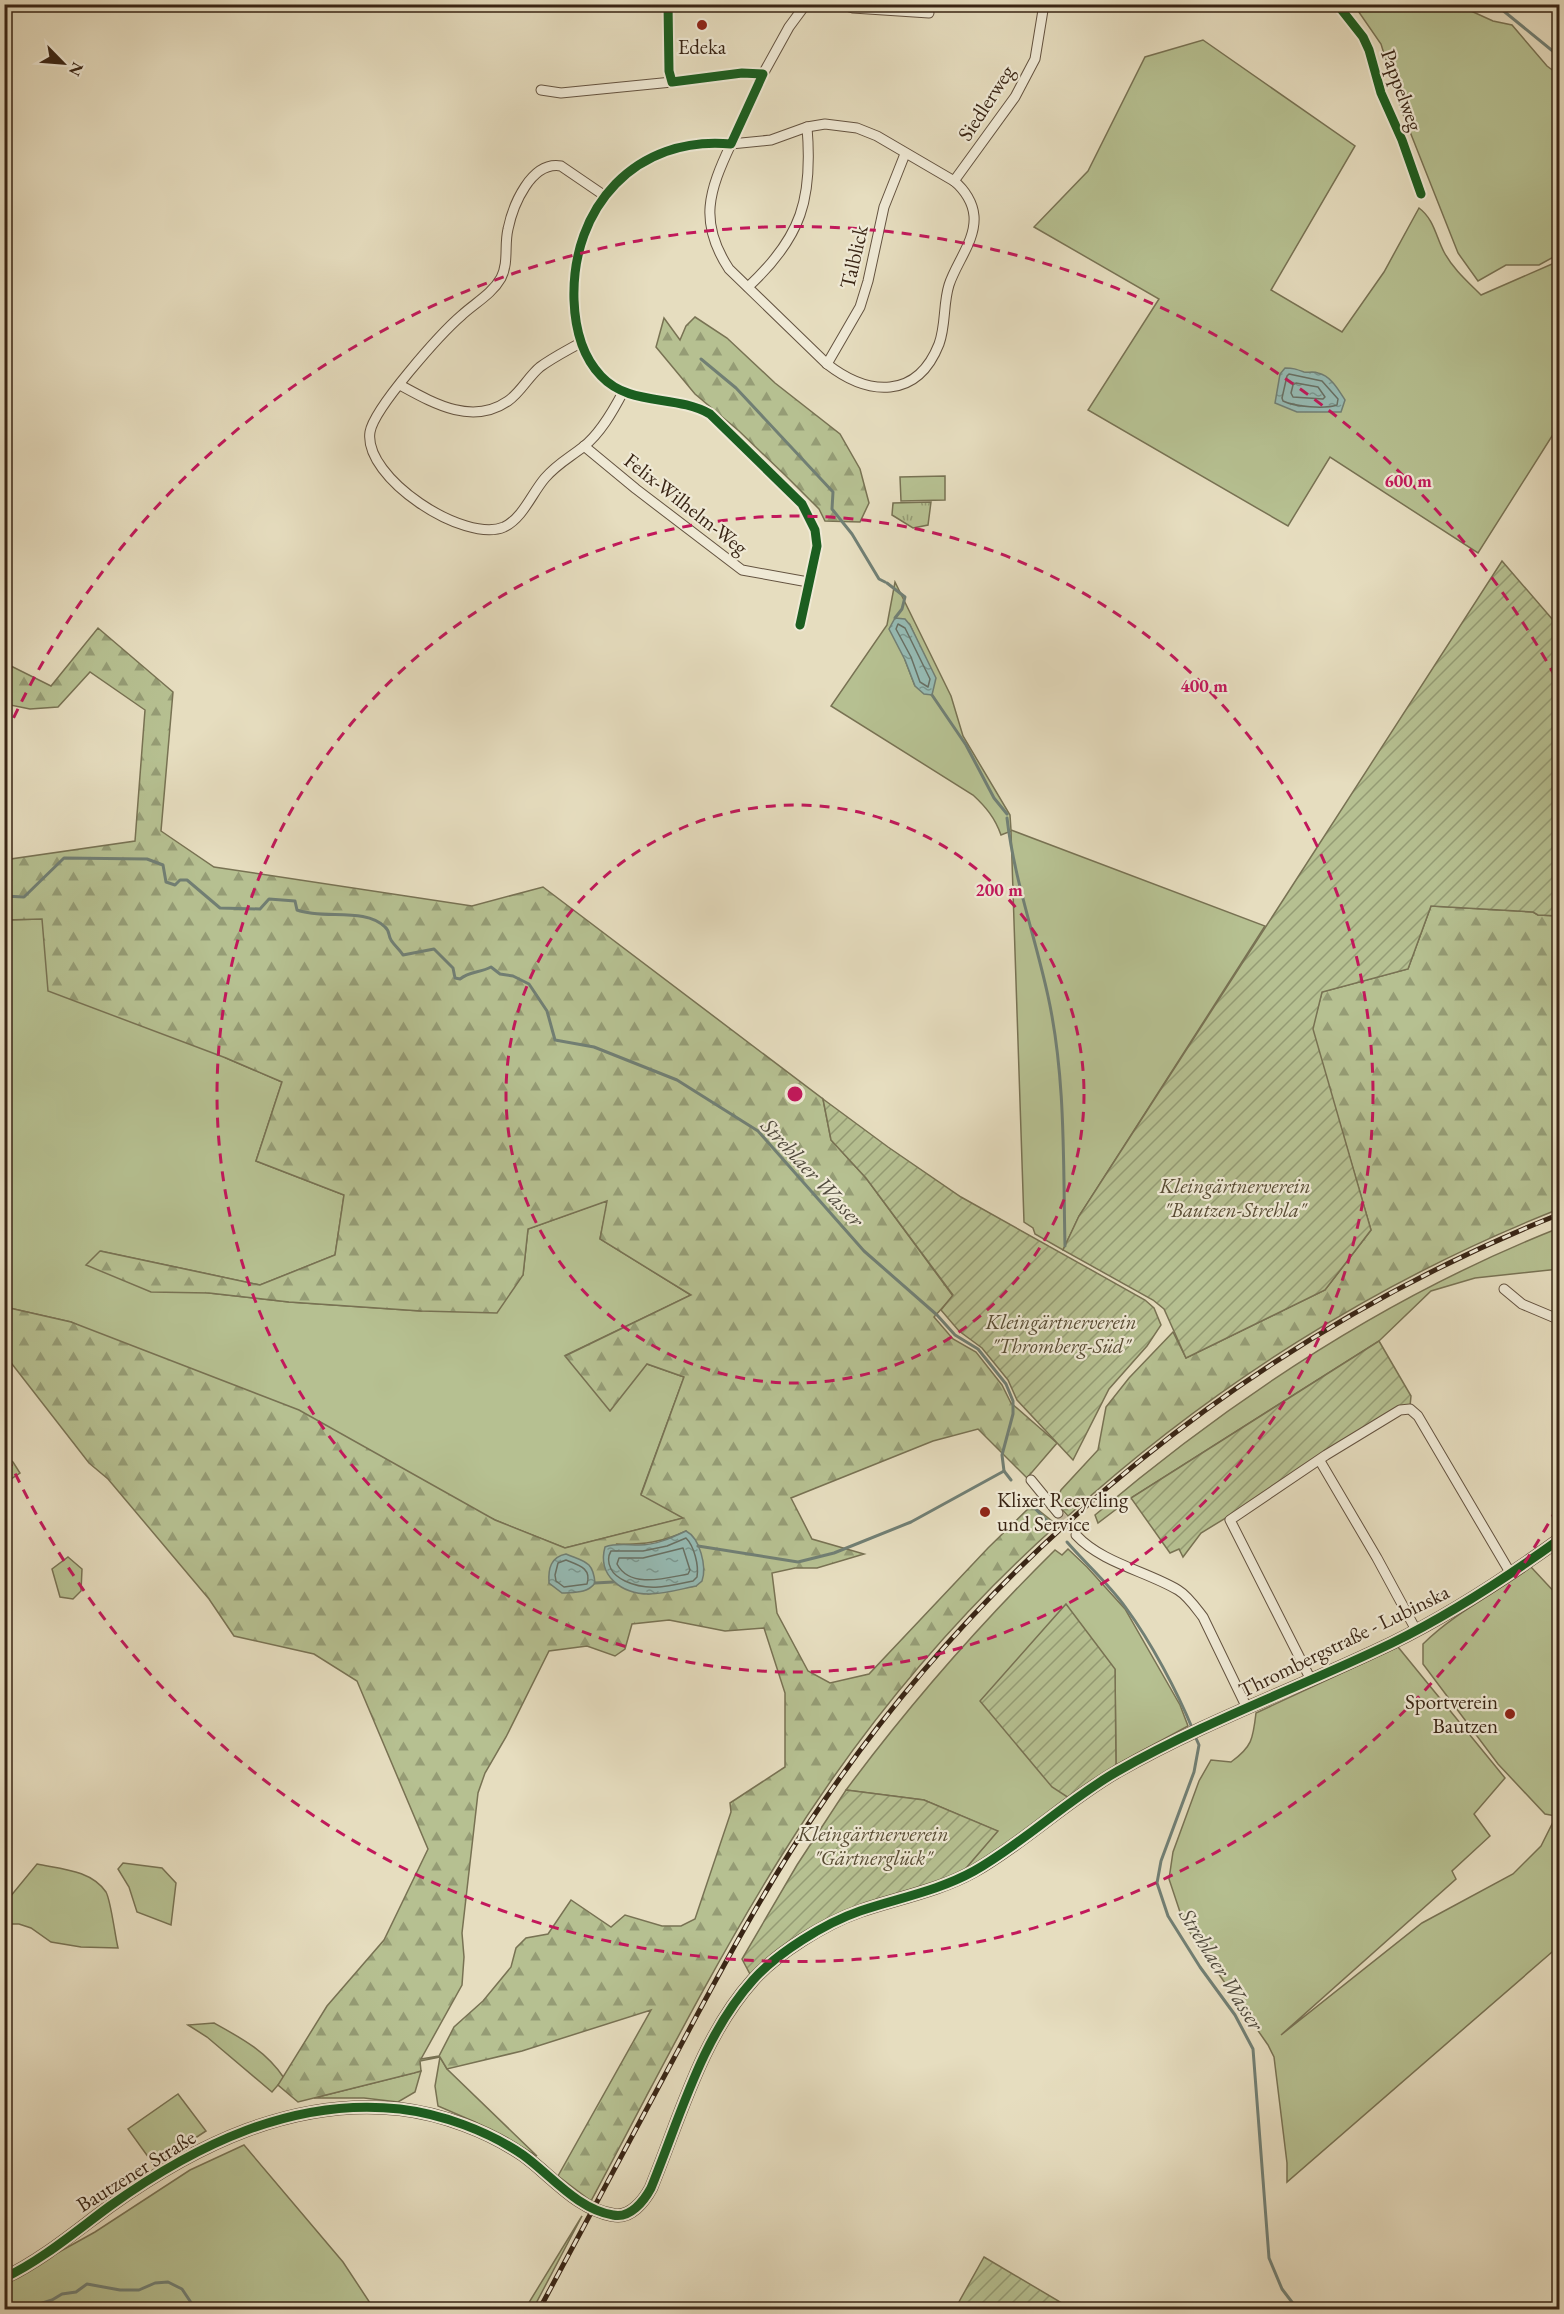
<svg xmlns="http://www.w3.org/2000/svg" width="1564" height="2314" font-family="'EB Garamond',serif">
<defs>
<pattern id="forest-firs" width="22" height="20" patternUnits="userSpaceOnUse" patternTransform="scale(1.5)"><rect width="22" height="20" fill="#b6c091"/><path d="M5 1l3.5 6h-7zM16 11l3.5 6h-7z" fill="#959c75"/></pattern>
<pattern id="park-tufts" width="24" height="20" patternUnits="userSpaceOnUse" patternTransform="scale(1.5)"><rect width="24" height="20" fill="#b6c091"/><path d="M3 7l-1-3M5 7V3M7 7l1-3M15 17l-1-3M17 17v-4M19 17l1-3" fill="none" stroke="#959c75"/></pattern>
<pattern id="garden-furrows" width="10" height="10" patternUnits="userSpaceOnUse" patternTransform="scale(1.5)"><rect width="10" height="10" fill="#b6c091"/><path d="M-1 1l2-2M0 10L10 0M9 11l2-2" fill="none" stroke="#959c75"/></pattern>
<pattern id="water-ripples" width="26" height="14" patternUnits="userSpaceOnUse" patternTransform="scale(1.5)"><rect width="26" height="14" fill="#96bbb4"/><path d="M2 4q2-2 4 0t4 0M15 11q2-2 4 0t4 0" fill="none" stroke="#7b9891"/></pattern>
</defs>
<rect width="100%" height="100%" fill="#e6ddbf"/>
<filter id="stains"><feTurbulence type="fractalNoise" baseFrequency=".00333" numOctaves="4"/><feColorMatrix values="0 0 0 0 .2 0 0 0 0 .09 0 0 0 0 .02 0 0 0 .5 -.17"/></filter>
<radialGradient id="worn" r=".72"><stop offset=".6" stop-color="#630" stop-opacity="0"/><stop offset="1" stop-color="#630" stop-opacity=".3"/></radialGradient>
<g fill="#b6c091" stroke="#787253" stroke-width="1.5" fill-rule="evenodd">
<polygon points="1452,4 1460,6 1493,21 1512,25 1547,66 1559,75 1559,254 1539,265 1506,265 1478,281 1458,253 1401,109 1381,44 1354,5"/>
<path d="M 1203,40 L 1355,146 L 1271,290 L 1342,332 L 1384,272 L 1419,208 C 1434,219 1436,237 1444,252 C 1453,269 1468,282 1481,295 L 1559,261 L 1559,425 L 1478,553 L 1330,457 L 1288,526 L 1088,410 L 1159,299 L 1034,227 L 1088,171 L 1145,57 Z"/>
<polygon points="945,476 945,500 901,501 900,477"/>
<path d="M 895,582 L 951,696 L 963,736 L 1010,815 L 1011,830 L 1265,926 L 1079,1216 L 1063,1250 L 1035,1234 L 1033,1228 L 1024,1222 L 1011,831 L 1001,835 C 995,818 986,807 973,795 L 831,706 L 887,625 ZM 910,625 L 919,645 L 915,686 L 905,660 Z"/>
<polygon points="42,919 226,1058 282,1082 256,1161 344,1195 335,1255 260,1285 101,1251 87,1265 209,1293 289,1302 421,1311 523,1275 528,1229 608,1200 600,1239 691,1295 566,1355 647,1364 684,1377 641,1494 684,1518 565,1548 495,1520 71,1322 5,1307 4,920"/>
<path d="M 1559,1228 L 1559,1269 L 1475,1278 L 1431,1291 L 1379,1341 L 1131,1498 L 1098,1523 L 1095,1515 C 1234,1397 1389,1295 1559,1228 Z"/>
<polygon points="5,1456 13,1462 20,1473 5,1483"/>
<path d="M 1068,1549 L 1087,1567 L 1125,1609 L 1180,1705 L 1188,1726 L 1116,1765 L 1115,1669 L 1069,1798 L 992,1856 L 960,1875 L 997,1831 L 924,1800 L 846,1790 C 910,1704 979,1625 1055,1550 L 1062,1555 Z"/>
<polygon points="68,1557 82,1569 81,1591 73,1599 60,1597 52,1569"/>
<path d="M 1531,1567 L 1559,1597 L 1559,1946 L 1287,2182 L 1287,2163 L 1274,2057 L 1268,2045 L 1184,1924 L 1169,1879 L 1173,1852 L 1199,1781 L 1211,1760 L 1231,1762 C 1252,1747 1253,1739 1256,1713 L 1398,1647 L 1505,1778 L 1474,1814 L 1490,1836 L 1452,1871 L 1456,1879 L 1281,2035 L 1422,1923 L 1513,1874 L 1541,1846 L 1556,1816 L 1545,1814 L 1498,1764 L 1423,1664 L 1423,1644 C 1454,1613 1496,1593 1531,1567 Z"/>
<polygon points="123,1863 162,1868 176,1883 171,1925 137,1912 129,1887 118,1869"/>
<path d="M 37,1864 C 61,1869 91,1870 106,1892 C 111,1901 115,1936 118,1948 L 81,1947 L 51,1942 L 31,1928 L 19,1924 L 5,1924 L 5,1903 Z"/>
<path d="M 214,2023 C 241,2038 266,2051 284,2078 L 272,2092 L 207,2037 L 188,2025 Z"/>
<polygon points="440,2057 447,2069 537,2156 475,2122 438,2106 435,2086"/>
<polygon points="421,2071 415,2092 398,2102 364,2098 314,2098"/>
<polygon points="178,2094 206,2131 154,2165 128,2129"/>
<polygon points="244,2145 343,2262 374,2309 10,2309 5,2282 95,2232 190,2170"/>
<polygon points="582,2216 533,2309 525,2309"/>
</g>
<g fill="url(#forest-firs)" stroke="#787253" stroke-width="1.5" fill-rule="evenodd">
<polygon points="695,317 727,338 775,383 840,434 860,469 869,503 860,522 825,521 819,509 786,476 739,431 695,394 656,347 664,318 680,340 686,326"/>
<path d="M 98,628 L 173,692 L 161,831 L 214,867 L 472,906 L 543,887 L 823,1099 L 831,1140 L 866,1178 L 953,1296 L 934,1317 L 953,1339 L 976,1352 L 1002,1385 L 1011,1403 L 1057,1443 L 1027,1478 L 978,1429 L 933,1441 L 791,1498 L 812,1539 L 864,1554 L 817,1568 L 795,1568 L 772,1573 L 777,1613 L 808,1671 L 830,1683 L 869,1674 L 988,1548 L 1032,1505 L 1057,1525 C 951,1620 857,1734 782,1855 C 712,1967 653,2085 591,2201 L 558,2176 L 651,2010 L 522,2051 L 447,2069 L 440,2057 L 420,2061 L 421,2071 L 414,2073 L 298,2102 L 278,2085 L 327,2006 L 384,1940 L 428,1849 L 357,1681 L 314,1654 L 234,1636 L 209,1599 L 108,1479 L 89,1463 L 5,1355 L 5,1307 L 71,1322 L 299,1410 L 495,1520 L 565,1548 L 683,1518 L 641,1495 L 684,1377 L 647,1364 L 610,1411 L 565,1356 L 691,1295 L 600,1239 L 607,1201 L 528,1229 L 523,1275 L 497,1313 L 421,1311 L 289,1302 L 209,1293 L 151,1292 L 86,1265 L 100,1251 L 260,1285 L 335,1255 L 344,1195 L 256,1161 L 282,1082 L 226,1058 L 48,991 L 42,919 L 5,920 L 4,860 L 135,841 L 145,710 L 90,672 L 58,707 L 30,709 L 5,704 L 5,663 L 51,686 ZM 686,1531 L 696,1586 L 648,1594 L 617,1544 C 643,1545 663,1542 686,1531 ZM 669,1620 L 725,1631 L 764,1628 L 785,1693 L 785,1767 L 730,1803 L 731,1812 L 695,1919 L 681,1926 L 662,1926 L 625,1915 L 611,1927 L 571,1900 L 548,1934 L 526,1938 L 516,1948 L 511,1967 L 483,2001 L 454,2027 L 439,2056 L 421,2059 L 462,1985 L 464,1957 L 462,1933 L 478,1793 L 485,1773 L 506,1737 L 549,1651 L 587,1646 L 615,1656 L 625,1649 L 632,1624 Z"/>
<path d="M 1431,906 L 1533,912 L 1538,915 L 1559,916 L 1559,1209 C 1379,1280 1211,1386 1068,1516 L 1058,1505 L 1057,1500 L 1061,1490 L 1098,1450 L 1106,1407 L 1129,1378 L 1173,1332 L 1186,1358 L 1325,1290 L 1371,1230 L 1312,1029 L 1322,992 L 1408,969 Z"/>
</g>
<polygon fill="url(#park-tufts)" stroke="#787253" stroke-width="1.5" points="931,502 928,525 913,528 892,515 893,503"/>
<g fill="url(#garden-furrows)" stroke="#787253" stroke-width="1.5">
<polygon points="1502,561 1559,627 1559,916 1538,915 1533,912 1431,906 1408,969 1322,992 1313,1029 1371,1230 1325,1290 1186,1358 1164,1309 1153,1300 1063,1250 1079,1216"/>
<polygon points="823,1099 888,1147 961,1197 1145,1300 1154,1308 1161,1325 1147,1346 1109,1389 1073,1460 1017,1400 1008,1380 982,1348 959,1331 941,1310 953,1295 866,1178 831,1140"/>
<polygon points="1379,1341 1411,1396 1410,1406 1201,1533 1183,1557 1179,1549 1170,1553 1131,1498"/>
<polygon points="1066,1604 1115,1669 1116,1765 1069,1798 1052,1787 980,1701"/>
<polygon points="846,1790 924,1800 998,1831 960,1875 878,1899 751,1976 742,1959 797,1865"/>
<polygon points="984,2257 1072,2309 955,2309"/>
</g>
<g fill="url(#water-ripples)" stroke="#717f74" stroke-width="1.5">
<path d="M 1285,368 C 1293,368 1296,369 1304,372 C 1308,373 1313,371 1318,373 C 1331,376 1338,389 1345,400 L 1341,412 L 1297,412 L 1275,403 L 1280,374 Z"/>
<polygon points="895,618 905,619 910,625 936,678 932,695 924,694 915,686 905,660 889,629"/>
<path d="M 686,1531 C 700,1538 707,1567 702,1581 L 696,1586 C 681,1589 665,1594 649,1594 C 622,1594 597,1576 605,1547 C 616,1543 627,1545 639,1545 C 656,1545 671,1538 686,1531 Z"/>
<path d="M 566,1554 C 585,1562 593,1561 595,1583 C 587,1594 574,1592 562,1593 L 549,1583 C 548,1568 551,1557 566,1554 Z"/>
</g>
<g fill="none" stroke-linecap="round" stroke-linejoin="round">
<g stroke="#687064" stroke-width="1.5">
<path d="M 1289,374 L 1322,381 L 1338,399 L 1337,405 C 1325,409 1295,407 1283,401 L 1282,398 L 1287,376 Z"/>
<polygon points="1296,383 1318,387 1325,397 1323,399 1293,397 1291,393 1293,385"/>
<polygon points="898,624 905,628 930,679 928,687 920,682 911,657 896,629"/>
<path d="M 686,1538 C 694,1546 699,1565 697,1577 L 693,1581 C 669,1586 648,1592 625,1581 C 619,1578 614,1575 611,1569 C 608,1563 608,1556 611,1551 L 643,1551 L 667,1546 Z"/>
<path d="M 683,1548 L 690,1570 L 688,1574 C 666,1578 630,1589 617,1564 L 619,1558 L 643,1558 Z"/>
<path d="M 566,1560 C 578,1565 592,1568 587,1584 L 564,1587 L 556,1581 L 555,1575 L 558,1563 Z"/>
</g>
<g stroke="#717f74" stroke-width="3">
<polyline points="1495,4 1560,57"/>
<polyline points="701,359 736,388 833,492 832,509 852,534 879,579 885,582"/>
<polyline points="887,583 905,597 902,609 895,618"/>
<polyline points="932,695 966,745 994,798 1007,814"/>
<path d="M 1007,818 C 1014,879 1035,936 1048,996 C 1066,1078 1063,1163 1065,1246"/>
<path d="M 4,896 L 24,897 L 64,858 L 147,859 L 163,865 L 166,882 L 175,885 L 180,880 L 187,880 L 220,908 L 260,909 L 269,899 L 295,901 L 297,910 C 324,920 365,907 385,927 C 390,931 388,935 391,940 C 394,945 400,950 403,955 L 434,949 L 453,968 L 455,978 L 460,979 C 470,971 480,973 491,967 L 500,974 L 513,976 L 529,984 L 547,1011 L 555,1040 L 594,1047 L 677,1080 L 758,1131 L 864,1251 L 937,1315 L 955,1335 L 978,1349 L 1006,1384 L 1013,1401 L 1013,1414 L 1002,1455 L 1004,1471 L 1011,1480"/>
<polyline points="1025,1498 1048,1522"/>
<path d="M 1067,1542 C 1086,1564 1109,1584 1126,1608 C 1151,1642 1177,1691 1193,1730"/>
<polyline points="698,1546 798,1562 834,1553 911,1522 1004,1471"/>
<polyline points="595,1583 613,1582"/>
<polyline points="1195,1736 1199,1745 1194,1772 1161,1861 1157,1883 1168,1916 1200,1967 1235,2015 1253,2049 1269,2258 1282,2289 1298,2310"/>
<polyline points="20,2310 52,2300 62,2294 76,2292 87,2284 120,2290 139,2290 155,2283 168,2282 182,2289 196,2310"/>
</g>
<polyline stroke="#c3b89d" stroke-width="9" stroke-dasharray="9 4.5" stroke-linecap="butt" points="1058,1513 1076,1535"/>
<g stroke="#645340" stroke-width="11">
<g id="minor">
<path d="M 668,4 L 669,71 L 672,82 L 742,73 L 763,74 L 731,144 C 636,135 571,207 574,300 C 575,328 581,355 601,376 C 630,407 675,394 710,414 L 802,504 L 815,530 L 817,546 L 800,625"/>
<polyline points="840,4 853,8 929,13"/>
<polyline points="1337,4 1363,37 1369,50 1381,93 1402,140 1421,194"/>
<polyline points="763,74 789,27 806,4"/>
<polyline points="541,90 561,93 672,82"/>
<path d="M 825,124 L 857,128 L 877,136 L 954,181 C 965,190 973,203 974,216 C 976,240 956,263 949,285 C 943,304 946,325 939,344 C 917,400 868,396 827,364 L 729,269 C 698,222 709,191 731,144 L 771,140 L 807,127 Z"/>
<polyline points="954,181 1015,97 1035,59 1044,4"/>
<path d="M 605,196 L 561,166 C 531,161 513,205 508,229 C 504,246 509,262 501,278 C 492,294 475,303 462,315 C 441,333 374,408 370,432 C 363,478 465,544 504,527 C 523,518 532,493 545,478 C 557,464 569,458 583,447 C 600,434 613,411 623,392"/>
<path d="M 748,287 C 802,237 813,198 807,127"/>
<polyline points="827,364 860,307 868,281 884,207 905,154"/>
<path d="M 400,385 C 433,403 472,426 508,401 C 521,392 528,377 540,367 C 552,358 566,351 580,343"/>
<polyline points="584,446 636,489 742,570 808,582"/>
<polyline points="1504,1289 1522,1304 1560,1320"/>
<polyline points="1320,1461 1377,1558 1416,1630"/>
<polyline points="1031,1480 1058,1513"/>
<path d="M 1076,1535 C 1102,1563 1146,1571 1178,1590 C 1188,1596 1196,1608 1203,1617 L 1247,1708"/>
<polyline points="1311,1680 1230,1520 1326,1455 1400,1410 1410,1409 1418,1416 1511,1574"/>
</g>
</g>
<g stroke="#645340" stroke-width="14">
<path id="tertiary" d="M 4,2278 C 42,2260 76,2231 110,2206 C 195,2145 293,2097 400,2109 C 442,2114 488,2131 523,2155 C 551,2175 577,2209 613,2215 C 630,2219 644,2201 651,2188 C 680,2118 701,2038 753,1980 C 777,1953 825,1923 860,1911 C 898,1898 938,1891 974,1871 C 1025,1842 1067,1800 1118,1771 C 1206,1721 1301,1687 1392,1643 C 1451,1614 1506,1578 1560,1539"/>
</g>
<use href="#minor" stroke="#efe9d5" stroke-width="9"/>
<use href="#tertiary" stroke="#efe9d5" stroke-width="12"/>
<g stroke="#392515" stroke-width="5">
<path id="rail" d="M 539,2310 C 584,2226 629,2142 674,2058 C 718,1976 761,1894 813,1817 C 992,1549 1260,1333 1560,1214"/>
</g>
<use href="#rail" stroke="#efe9d5" stroke-width="3" stroke-dasharray="9" stroke-linecap="butt"/>
<g stroke="#efe9d5" stroke-width="13">
<g id="cycleway">
<path d="M 668,4 L 669,71 L 672,82 L 742,73 L 763,74 L 731,144 C 636,135 571,207 574,300 C 575,328 581,355 601,376 C 630,407 675,394 710,414 L 802,504 L 815,530 L 817,546 L 800,625"/>
<polyline points="1337,4 1363,37 1369,50 1381,93 1402,140 1421,194"/>
<path d="M 4,2278 C 42,2260 76,2231 110,2206 C 195,2145 293,2097 400,2109 C 442,2114 488,2131 523,2155 C 551,2175 577,2209 613,2215 C 630,2219 644,2201 651,2188 C 680,2118 701,2038 753,1980 C 777,1953 825,1923 860,1911 C 898,1898 938,1891 974,1871 C 1025,1842 1067,1800 1118,1771 C 1206,1721 1301,1687 1392,1643 C 1451,1614 1506,1578 1560,1539"/>
</g>
</g>
<use href="#cycleway" stroke="#1b5e20" stroke-width="9"/>
</g>
<g fill="none" stroke="#c2185b" stroke-width="3" stroke-dasharray="10 8">
<circle cx="795" cy="1094" r="289"/>
<circle cx="795" cy="1094" r="578"/>
<path d="M1557 1508A867 867 0 0 1 6 1454M6 734A867 867 0 0 1 1557 680"/>
</g>
<g fill="#8f2418" stroke="#efe9d5" stroke-width="2">
<circle cx="702" cy="25" r="6"/>
<circle cx="985" cy="1512" r="6"/>
<circle cx="1510" cy="1714" r="6"/>
</g>
<g text-anchor="middle" stroke-width="4.5" stroke-linejoin="round" paint-order="stroke">
<g font-size="21" fill="#392515" stroke="#efe9d5">
<text x="702" y="54">Edeka</text>
<text x="997" y="1507" text-anchor="start">Klixer Recycling<tspan x="997" dy="24">und Service</tspan></text>
<text x="1498" y="1709" text-anchor="end">Sportverein<tspan x="1498" dy="24">Bautzen</tspan></text>
</g>
<g font-size="21" fill="#392515" stroke="#efe9d5">
<text transform="translate(1402 90) rotate(70)" y="7">Pappelweg</text>
<text transform="translate(986 103) rotate(-57)" y="7">Siedlerweg</text>
<text transform="translate(854 257) rotate(-77)" y="7">Talblick</text>
<text transform="translate(686 504) rotate(38)" y="7">Felix-Wilhelm-Weg</text>
<text transform="translate(1344 1641) rotate(-26)" y="7">Thrombergstraße - Lubinska</text>
<text transform="translate(136 2171) rotate(-32)" y="7">Bautzener Straße</text>
</g>
<g font-size="21" font-style="italic" fill="#584c34" stroke="#efe9d5">
<text x="1235" y="1193">Kleingärtnerverein<tspan x="1235" dy="24">"Bautzen-Strehla"</tspan></text>
<text x="1061" y="1329">Kleingärtnerverein<tspan x="1061" dy="24">"Thromberg-Süd"</tspan></text>
<text x="873" y="1841">Kleingärtnerverein<tspan x="873" dy="24">"Gärtnerglück"</tspan></text>
</g>
<g font-size="22" font-style="italic" fill="#504a3d" stroke="#efe9d5">
<text transform="translate(813 1172) rotate(47)" y="8">Strehlaer Wasser</text>
<text transform="translate(1222 1969) rotate(58)" y="8">Strehlaer Wasser</text>
</g>
</g>
<circle cx="795" cy="1094" r="9" fill="#c2185b" stroke="#efe9d5" stroke-width="3"/>
<g font-size="18" text-anchor="middle" font-weight="bold" fill="#c2185b" stroke="#efe9d5" stroke-width="4.5" stroke-linejoin="round" paint-order="stroke">
<text x="1408" y="487">600 m</text>
<text x="1204" y="692">400 m</text>
<text x="999" y="896">200 m</text>
</g>
<rect width="1564" height="2314" fill="none" stroke="#e6ddbf" stroke-width="24"/>
<rect x="6" y="6" width="1552" height="2302" fill="none" stroke="#392515" stroke-width="3"/>
<rect x="12" y="12" width="1540" height="2290" fill="none" stroke="#392515" stroke-width="1.5"/>
<g transform="translate(63 63) rotate(115)" stroke="#efe9d5" stroke-width="4.5" paint-order="stroke">
<path d="M0-4.5L10 22L0 15L-10 22Z" fill="#392515"/>
<text y="-9" font-size="16" font-weight="bold" text-anchor="middle" fill="#392515">N</text>
</g>
<rect width="100%" height="100%" filter="url(#stains)"/>
<rect width="100%" height="100%" fill="url(#worn)"/>
</svg>
